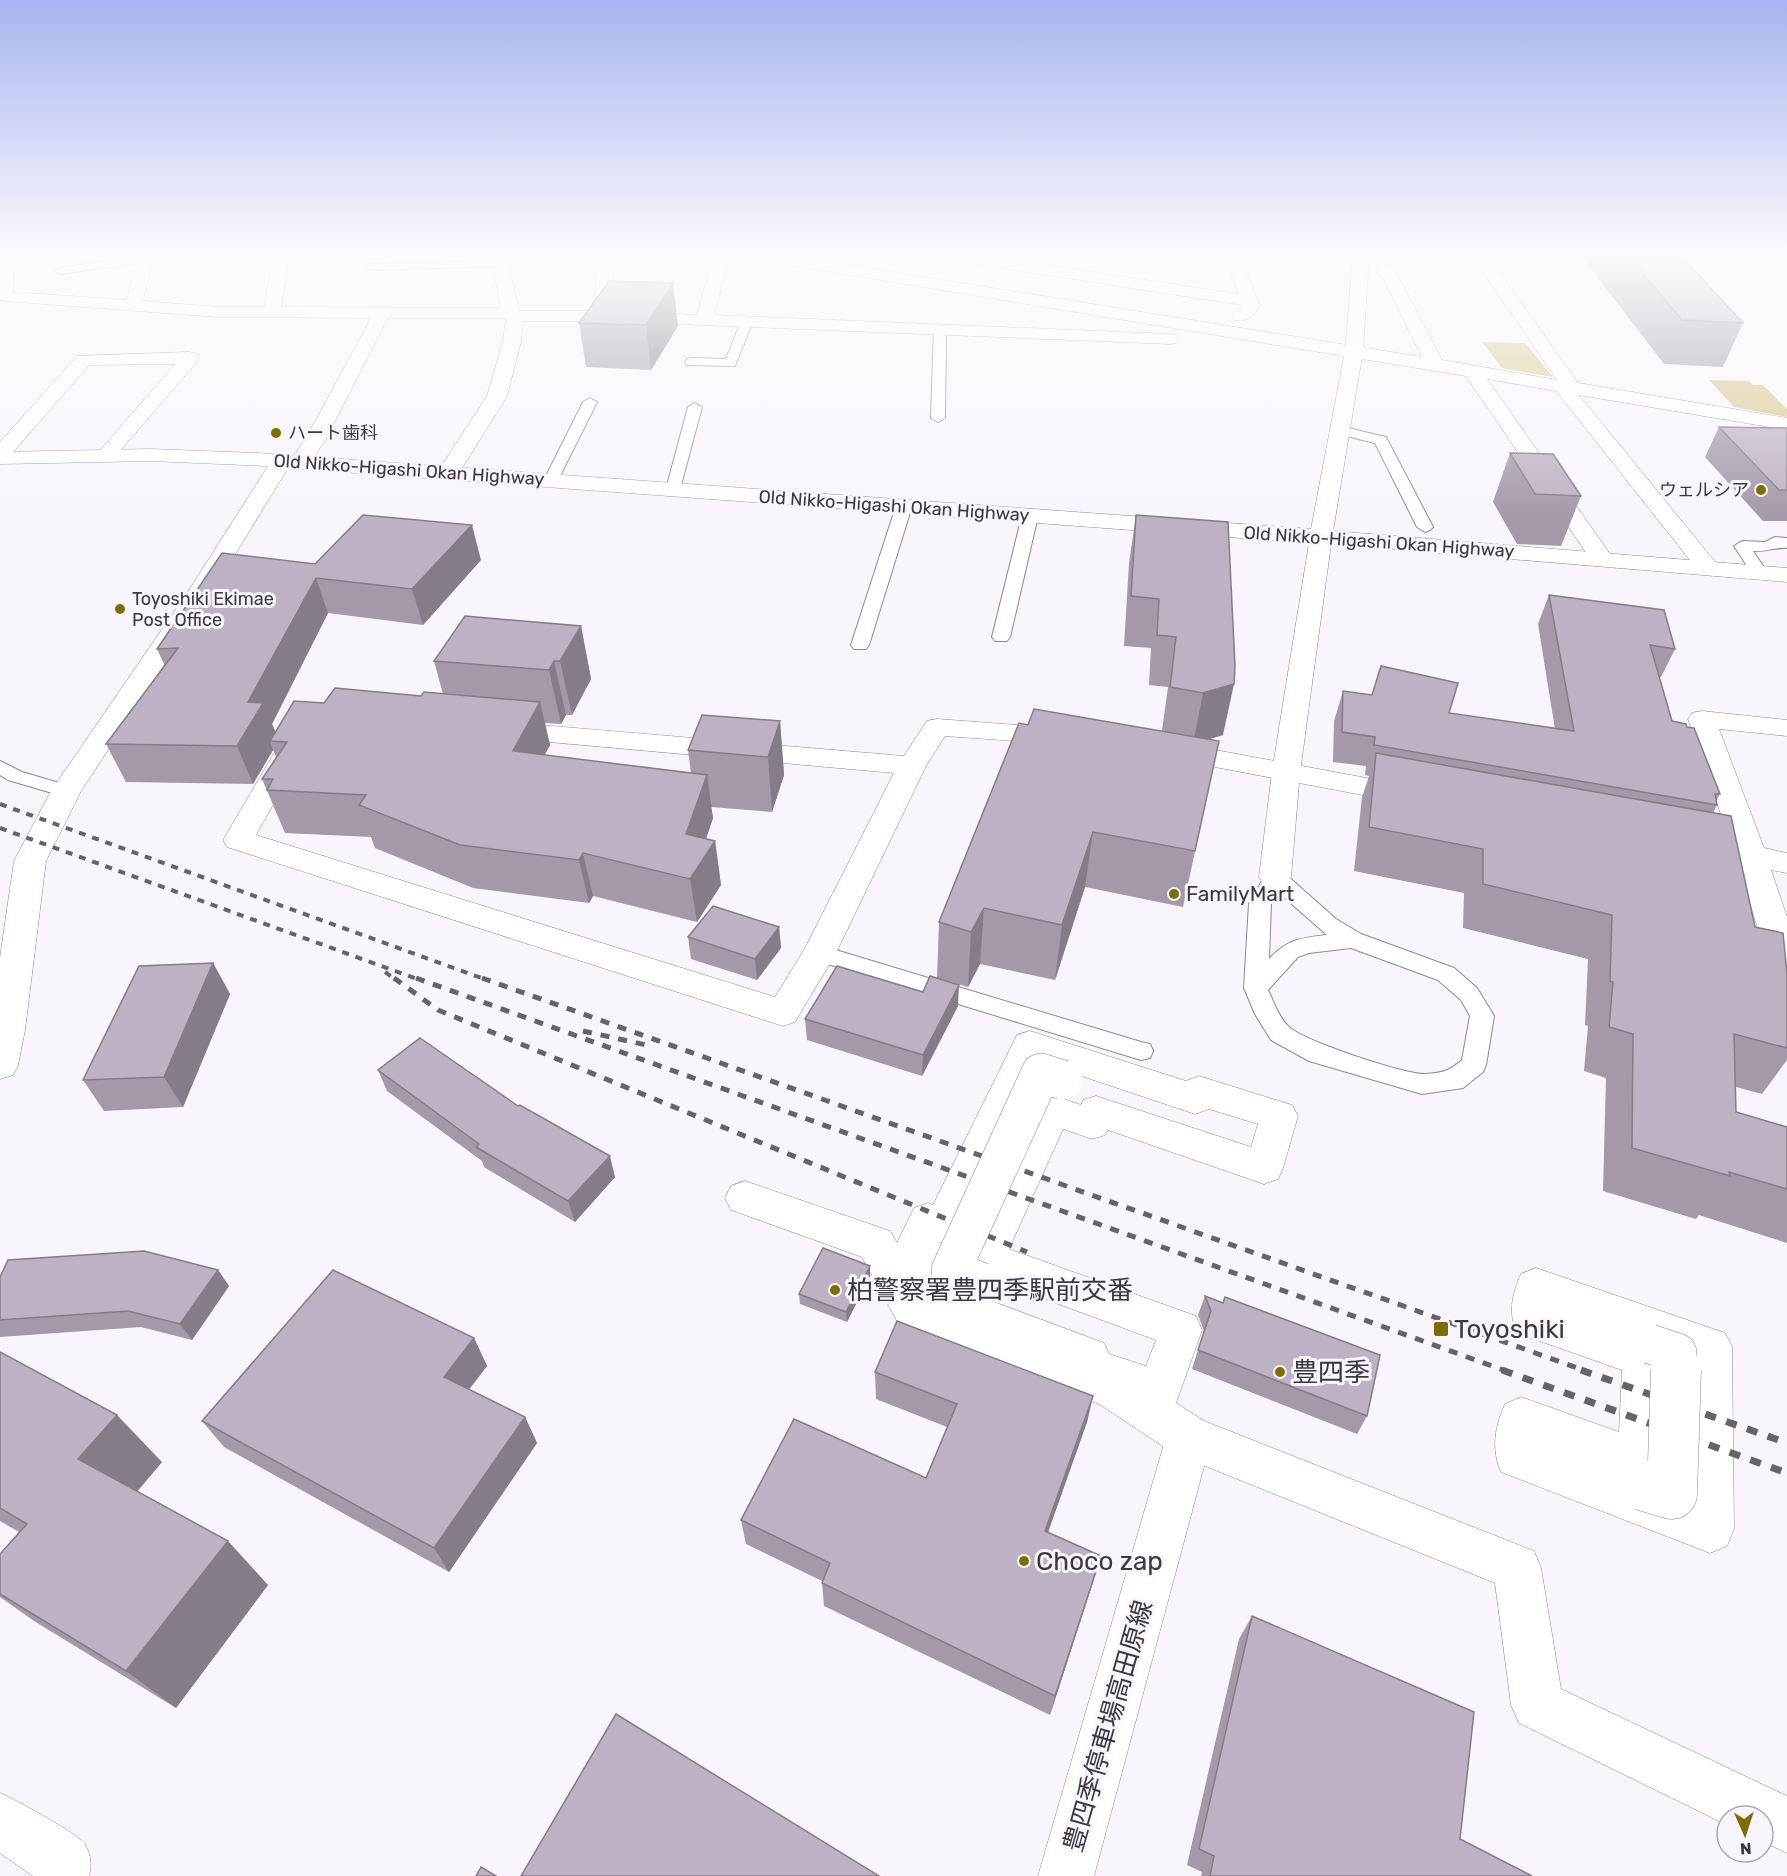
<svg xmlns="http://www.w3.org/2000/svg" width="1787" height="1876" font-family="Rubik,'Noto Sans JP',sans-serif">
<rect width="100%" height="100%" fill="#faf5fd"/>
<g fill="#d5c98b">
<polygon points="1482,342 1525,343 1553,377 1502,368"/>
<polygon points="1709,380 1749,381 1753,385 1763,385 1787,409 1787,417 1734,407"/>
</g>
<g fill="none" stroke-linecap="round" stroke-linejoin="round">
<g stroke="#908696" stroke-width="2">
<g id="service">
<polygon points="135,257 149,259 144,262 60,274 54,271 60,268"/>
<polygon points="501,261 505,262 505,266 370,270 365,267 370,264"/>
<polygon points="747,317 753,321 735,366 687,365 685,362 687,359 691,358 726,359 741,321"/>
<polygon points="940,325 946,329 945,418 938,422 931,418 934,329"/>
<polygon points="590,398 597,402 558,480 551,484 546,483 544,480 583,402"/>
<polygon points="695,403 702,407 680,489 678,492 668,492 666,489 688,407"/>
<polygon points="1339,426 1386,437 1433,527 1430,530 1425,532 1417,527 1375,443 1334,433 1332,430"/>
<polygon points="904,501 912,506 869,645 866,649 854,649 851,645 896,506"/>
<polygon points="1030,511 1038,516 1010,637 1007,641 995,641 992,637 1022,516"/>
<path d="M 1775,537 L 1787,538 L 1787,548 C 1776,547 1767,552 1753,551 L 1767,572 L 1765,575 L 1753,575 L 1734,546 L 1742,541 L 1765,542 Z"/>
<polygon points="0,761 22,772 73,787 76,791 73,795 66,797 8,780 0,775"/>
<path d="M 1275,870 L 1283,872 L 1336,919 L 1361,934 L 1454,968 L 1477,988 L 1494,1016 L 1486,1065 L 1483,1072 L 1463,1088 L 1422,1094 L 1309,1061 L 1271,1040 L 1255,1014 L 1244,988 L 1249,904 L 1267,872 ZM 1278,892 L 1327,935 C 1300,938 1288,939 1269,959 L 1271,904 ZM 1351,948 L 1438,980 L 1461,1000 L 1470,1016 L 1462,1060 C 1449,1071 1443,1073 1425,1074 C 1406,1075 1300,1040 1288,1026 C 1278,1016 1274,1002 1268,990 L 1298,957 L 1309,953 Z"/>
<polygon points="819,945 1141,1042 1150,1044 1153,1051 1150,1058 1141,1060 811,959 808,953 811,947"/>
</g>
</g>
<g stroke="#908696" stroke-width="1">
<g id="pedestrian">
<path d="M 1030,1031 L 1186,1081 L 1199,1076 L 1292,1105 L 1298,1116 L 1283,1168 L 1278,1179 L 1264,1184 L 1108,1130 L 1105,1135 L 1092,1139 L 1063,1129 L 1009,1249 L 1196,1316 L 1202,1330 L 1175,1406 L 1159,1412 L 1075,1383 L 1069,1369 L 898,1303 L 892,1290 L 903,1266 L 899,1264 L 893,1251 L 914,1208 L 928,1203 L 933,1205 L 1017,1035 ZM 1040,1062 L 1195,1114 L 1209,1109 L 1258,1124 L 1251,1147 L 1096,1096 L 1083,1100 L 1081,1105 L 1053,1095 L 1040,1099 L 963,1258 L 969,1271 L 1156,1340 L 1146,1366 L 1109,1354 L 1104,1343 L 938,1281 L 949,1257 L 943,1244 L 938,1242 L 943,1243 L 957,1238 Z"/>
<path d="M 1536,1268 L 1725,1333 L 1732,1347 L 1734,1529 L 1727,1546 L 1710,1553 L 1501,1472 C 1491,1449 1495,1426 1505,1404 L 1521,1397 L 1619,1432 L 1622,1370 L 1517,1333 C 1508,1313 1512,1294 1521,1274 ZM 1664,1351 L 1688,1359 L 1686,1496 L 1647,1482 L 1656,1478 L 1663,1462 L 1667,1358 Z"/>
</g>
</g>
<g stroke="#908696" stroke-width="1">
<g id="minor">
<polygon points="0,257 6,257 13,267 13,292 127,300 137,257 168,257 166,260 151,263 143,301 218,307 264,307 273,257 289,257 281,307 501,308 491,257 507,257 519,311 595,311 597,257 613,257 612,311 697,315 713,257 729,257 714,315 1170,334 1176,335 1179,339 1176,343 1170,344 603,321 523,321 521,341 507,396 456,478 448,479 440,478 437,473 487,396 503,341 506,318 388,318 325,441 307,466 300,468 293,466 289,462 305,440 371,318 218,317 4,301 0,300"/>
<polygon points="762,257 800,257 1422,357 1383,278 1376,270 1384,265 1390,267 1398,276 1442,360 1557,380 1477,264 1417,262 1409,257 1489,257 1578,383 1787,418 1787,430 1579,395 1716,563 1720,568 1716,573 1708,575 1700,573 1556,391 1487,379 1613,558 1609,563 1601,565 1593,563 1466,376 770,262"/>
<path d="M 954,257 L 993,257 L 1239,294 L 1224,257 L 1240,257 L 1260,306 C 1253,315 1247,323 1235,320 L 1232,316 L 1242,305 L 962,262 Z"/>
<polygon points="190,352 197,354 199,358 197,362 113,459 106,461 99,459 96,455 175,364 89,365 7,459 0,461 0,442 77,356"/>
<polygon points="1702,711 1787,720 1787,736 1719,729 1764,848 1787,853 1787,873 1771,870 1787,917 1787,980 1775,977 1770,968 1738,864 1683,853 1679,846 1683,839 1694,836 1731,843 1688,719 1692,713"/>
<polygon points="937,719 1058,728 1068,730 1072,736 1068,742 1058,744 945,736 926,766 836,953 795,1022 783,1026 227,847 223,840 279,745 289,742 299,745 303,751 256,835 775,997 804,950 894,773 504,738 494,736 490,730 494,724 504,722 904,756 927,721"/>
<polygon points="1172,742 1410,786 1420,788 1425,795 1420,802 1410,804 1162,757 1158,751 1162,745"/>
<polygon points="745,1181 890,1231 932,1302 1130,1373 1204,1421 1534,1551 1541,1568 1561,1689 1787,1796 1787,1853 1763,1842 1763,1816 1727,1816 1727,1825 1519,1723 1511,1705 1495,1583 1173,1453 1099,1404 902,1330 862,1257 731,1210 725,1198 731,1186"/>
<path d="M 0,1793 C 14,1799 79,1834 85,1844 C 91,1856 92,1864 89,1876 L 33,1876 L 0,1853 Z"/>
</g>
</g>
<g stroke="#908696" stroke-width="1">
<polygon id="tertiary" points="1353,257 1369,257 1363,351 1333,531 1787,568 1787,582 1331,544 1300,772 1291,877 1286,885 1275,888 1264,885 1259,877 1272,772 1309,543 288,468 215,587 81,791 46,861 25,1030 18,1065 13,1075 0,1079 0,958 14,861 51,791 191,587 268,466 151,461 0,464 0,452 151,449 257,453 1311,529 1345,351"/>
</g>
<g stroke="#908696" stroke-width="1">
<polygon id="secondary" points="1189,1415 1205,1421 1212,1437 1094,1876 1038,1876 1166,1437 1173,1421"/>
</g>
<use href="#service" fill="#fff" fill-rule="evenodd"/>
<use href="#pedestrian" fill="#fff" fill-rule="evenodd"/>
<use href="#minor" fill="#fff" fill-rule="evenodd"/>
<use href="#tertiary" fill="#fff" fill-rule="evenodd"/>
<use href="#secondary" fill="#fff" fill-rule="evenodd"/>
<g stroke="#676269" stroke-width="4" stroke-dasharray="7 7" stroke-linecap="butt">
<polyline points="0,804 487,980"/>
<polyline points="0,828 420,980"/>
<polyline points="385,972 396,980"/>
</g>
<g stroke="#676269" stroke-width="5" stroke-dasharray="9 9" stroke-linecap="butt">
<polyline points="394,978 438,1010 1027,1252"/>
<polyline points="416,978 1506,1371"/>
<polyline points="482,978 1586,1371"/>
<polyline points="583,1031 651,1046"/>
</g>
<g stroke="#676269" stroke-width="7" stroke-dasharray="11 11" stroke-linecap="butt">
<polyline points="1502,1370 1787,1473"/>
<polyline points="1581,1370 1787,1443"/>
</g>
<g stroke="#908696" stroke-width="40" stroke-linecap="butt">
<g id="pedestrian-bridge-far1">
<polyline points="980,1282 951,1270 1041,1073 1063,1080"/>
<polyline points="1650,1344 1677,1353 1676,1371"/>
</g>
</g>
<g stroke="#908696" stroke-width="51" stroke-linecap="butt">
<polyline id="pedestrian-bridge" points="1642,1485 1672,1494 1676,1370"/>
</g>
<use href="#pedestrian-bridge-far1" stroke="#fff" stroke-width="39"/>
<use href="#pedestrian-bridge" stroke="#fff" stroke-width="50"/>
</g>
<g fill="#a399a8">
<polygon points="1582,257 1682,257 1743,323 1723,367 1664,364"/>
<polygon points="579,323 678,326 651,370 586,367"/>
<polygon points="1719,427 1787,428 1787,521 1763,521 1705,457"/>
<polygon points="1510,453 1581,496 1561,546 1517,544 1493,502"/>
<polygon points="1136,515 1223,735 1209,739 1219,741 1183,907 1085,887 1055,980 980,964 968,987 937,978 939,922 1028,725 1162,731 1168,687 1149,685 1151,648 1124,646 1129,563"/>
<polygon points="481,560 423,625 328,613 272,724 275,732 324,703 443,694 434,661 581,626 591,679 572,715 566,715 561,724 545,723 550,745 544,755 691,773 688,750 780,721 784,775 772,812 711,807 713,818 706,839 715,841 721,885 697,922 593,896 589,903 473,888 375,848 371,837 285,833 262,779 276,757 273,750 253,784 126,782 106,744 165,666 157,649 315,564"/>
<polygon points="1549,595 1675,649 1661,677 1659,677 1672,721 1687,727 1720,794 1716,801 1717,805 1713,813 1755,927 1787,974 1787,1060 1762,1094 1736,1087 1736,1112 1787,1127 1787,1243 1699,1215 1696,1219 1603,1191 1606,1078 1584,1071 1588,1026 1585,1025 1588,959 1463,928 1464,893 1354,871 1362,797 1369,776 1365,775 1366,766 1333,762 1334,721 1343,691 1449,713 1555,729 1538,624"/>
<polygon points="779,927 781,948 757,980 691,959 688,937"/>
<polygon points="213,963 230,994 183,1107 104,1111 83,1080"/>
<polygon points="958,1006 922,1076 807,1040 805,1019"/>
<polygon points="378,1070 518,1106 615,1177 575,1222 484,1167 482,1161 387,1091"/>
<polygon points="870,1266 870,1276 847,1322 800,1304 799,1294"/>
<polygon points="218,1270 229,1286 192,1340 141,1327 0,1337 0,1277"/>
<polygon points="1205,1296 1367,1416 1357,1434 1192,1369 1204,1331 1198,1315"/>
<polygon points="474,1338 487,1366 469,1389 525,1417 537,1443 449,1572 224,1447 202,1421"/>
<polygon points="0,1352 162,1462 137,1492 268,1585 176,1708 34,1621 0,1597 0,1554 19,1532 0,1521"/>
<polygon points="875,1372 1093,1396 1087,1422 1048,1532 1094,1579 1050,1715 824,1606 822,1583 822,1581 746,1544 741,1520 926,1478 947,1427 876,1399"/>
<polygon points="1252,1616 1460,1839 1532,1876 1201,1876 1202,1872 1187,1865 1239,1639"/>
</g>
<g fill="#847d88">
<polygon points="673,283 678,326 651,370 646,325"/>
<polygon points="472,525 481,560 423,625 412,589"/>
<polygon points="316,578 328,613 272,724 279,740 270,741 273,750 253,784 237,746 248,702"/>
<polygon points="581,626 591,679 572,715 560,661"/>
<polygon points="554,661 566,715 561,724 549,670"/>
<polygon points="1234,684 1223,735 1193,744 1203,693"/>
<polygon points="540,702 550,745 524,794 513,751"/>
<polygon points="780,721 784,775 772,812 768,757"/>
<polygon points="707,775 713,818 694,873 715,841 721,885 697,922 690,879 686,834"/>
<polygon points="1093,832 1085,887 1055,980 1062,925"/>
<polygon points="583,853 593,896 589,903 579,860"/>
<polygon points="984,908 980,964 968,987 971,932"/>
<polygon points="779,927 781,948 757,980 755,959"/>
<polygon points="213,963 230,994 183,1107 164,1077"/>
<polygon points="959,985 958,1006 922,1076 923,1055"/>
<polygon points="610,1156 615,1177 575,1222 568,1201"/>
<polygon points="870,1266 870,1276 847,1322 846,1312"/>
<polygon points="218,1270 229,1286 192,1340 180,1324"/>
<polygon points="474,1338 487,1366 458,1404 444,1377"/>
<polygon points="1093,1396 1087,1422 1040,1555 1045,1531"/>
<polygon points="117,1415 162,1462 125,1505 78,1459"/>
<polygon points="525,1417 537,1443 449,1572 434,1548"/>
<polygon points="228,1541 268,1585 176,1708 126,1671"/>
<polygon points="1101,1556 1094,1579 1050,1715 1055,1696"/>
</g>
<g fill="#bdb2c3" stroke="#847d88" stroke-width="1.5">
<polygon points="1629,257 1682,257 1743,323 1682,320"/>
<polygon points="609,281 673,283 646,325 579,323"/>
<polygon points="1719,427 1787,428 1787,490 1779,490"/>
<polygon points="1510,453 1553,454 1581,496 1535,494"/>
<polygon points="363,515 472,525 412,589 316,578 248,702 263,703 237,746 106,744 178,648 157,649 222,553 315,564"/>
<polygon points="1136,515 1228,522 1235,666 1234,684 1203,693 1170,687 1176,637 1157,635 1159,599 1131,596"/>
<polygon points="1549,595 1664,610 1675,649 1650,645 1672,721 1686,724 1687,727 1694,728 1720,794 1715,794 1717,805 1374,745 1375,737 1342,732 1343,691 1372,695 1381,666 1458,683 1449,713 1574,731"/>
<polygon points="465,616 581,626 560,661 554,661 549,670 434,661"/>
<polygon points="335,688 421,696 424,692 540,702 513,751 707,775 686,834 715,841 690,879 583,853 579,860 460,845 359,805 366,795 267,790 273,779 262,779 287,742 270,741 294,701 324,703"/>
<polygon points="1034,709 1219,741 1195,851 1093,832 1062,925 984,908 971,932 939,922 1019,723 1028,725"/>
<polygon points="702,715 780,721 768,757 688,750"/>
<polygon points="1376,753 1731,816 1755,927 1783,933 1787,974 1787,1048 1734,1034 1736,1112 1787,1127 1787,1189 1729,1172 1730,1176 1632,1148 1633,1034 1609,1027 1613,982 1610,981 1612,915 1483,884 1483,849 1369,827"/>
<polygon points="713,906 779,927 755,959 688,937"/>
<polygon points="213,963 164,1077 83,1080 139,966"/>
<polygon points="837,966 923,992 930,976 959,985 923,1055 805,1019"/>
<polygon points="420,1038 518,1106 520,1105 610,1156 568,1201 476,1147 479,1144 378,1070"/>
<polygon points="823,1248 870,1266 846,1312 799,1294"/>
<polygon points="144,1251 218,1270 180,1324 128,1311 0,1320 0,1277 8,1260"/>
<polygon points="333,1270 474,1338 444,1377 525,1417 434,1548 202,1421"/>
<polygon points="1205,1296 1223,1303 1225,1297 1380,1355 1367,1416 1198,1350 1211,1311"/>
<polygon points="897,1321 1093,1396 1045,1531 1101,1556 1055,1696 822,1583 830,1563 741,1520 794,1419 926,1478 957,1404 875,1372"/>
<polygon points="0,1352 117,1415 78,1459 228,1541 126,1671 0,1594 0,1554 27,1524 0,1508"/>
<polygon points="1252,1616 1474,1712 1460,1839 1532,1876 1210,1876 1214,1856 1199,1849"/>
<polygon points="616,1714 879,1876 521,1876"/>
<polygon points="481,1867 496,1876 476,1876"/>
</g>
<linearGradient id="sky" x2="0" y2="1"><stop stop-color="#a6b5ef"/><stop offset="0.49" stop-color="#fdfafe"/><stop offset="1" stop-color="#fdfafe" stop-opacity="0"/></linearGradient>
<rect width="1787" height="520" fill="url(#sky)"/>
<g fill="#7d6d07" stroke="#faf5fd" stroke-width="2">
<circle cx="276" cy="433" r="6"/>
<circle cx="1761" cy="490" r="6"/>
<circle cx="120" cy="609" r="6"/>
<circle cx="1174" cy="894" r="6"/>
<circle cx="835" cy="1290" r="6"/>
<rect x="1433" y="1321" width="16" height="16" rx="3"/>
<circle cx="1280" cy="1372" r="6"/>
<circle cx="1024" cy="1561" r="6"/>
</g>
<g text-anchor="middle" stroke-width="6" stroke-linejoin="round" paint-order="stroke">
<g font-size="18" fill="#3d383f" stroke="#faf5fd" text-anchor="start">
<text x="288" y="439">ハート歯科</text>
<text x="1749" y="496" text-anchor="end">ウェルシア</text>
<text x="132" y="605">Toyoshiki Ekimae<tspan x="132" dy="21">Post Office</tspan></text>
</g>
<g font-size="18" fill="#3d383f" stroke="#faf5fd">
<text transform="translate(409 470) rotate(4)" y="6">Old Nikko-Higashi Okan Highway</text>
<text transform="translate(894 506) rotate(4)" y="6">Old Nikko-Higashi Okan Highway</text>
<text transform="translate(1379 542) rotate(4)" y="6">Old Nikko-Higashi Okan Highway</text>
</g>
<g font-size="21" fill="#3d383f" stroke="#faf5fd" text-anchor="start">
<text x="1186" y="901">FamilyMart</text>
</g>
<g font-size="26" fill="#3d383f" stroke="#faf5fd" text-anchor="start">
<text x="847" y="1299">柏警察署豊四季駅前交番</text>
<text x="1454" y="1338">Toyoshiki</text>
<text x="1292" y="1381">豊四季</text>
<text x="1036" y="1570">Choco zap</text>
</g>
<g font-size="26" fill="#3d383f" stroke="#faf5fd">
<text transform="translate(1108 1726) rotate(-74)" y="9">豊四季停車場高田原線</text>
</g>
</g>
<g transform="translate(1745 1834) rotate(177)"><circle r="28" fill="#faf5fd" stroke="#aea9b1" stroke-width="1.5"/>
<path d="M0-4.5L10 22L0 15L-10 22Z" fill="#7d6d07"/>
<text y="-9" font-size="16" font-weight="bold" text-anchor="middle" fill="#3d383f">N</text>
</g>
</svg>
